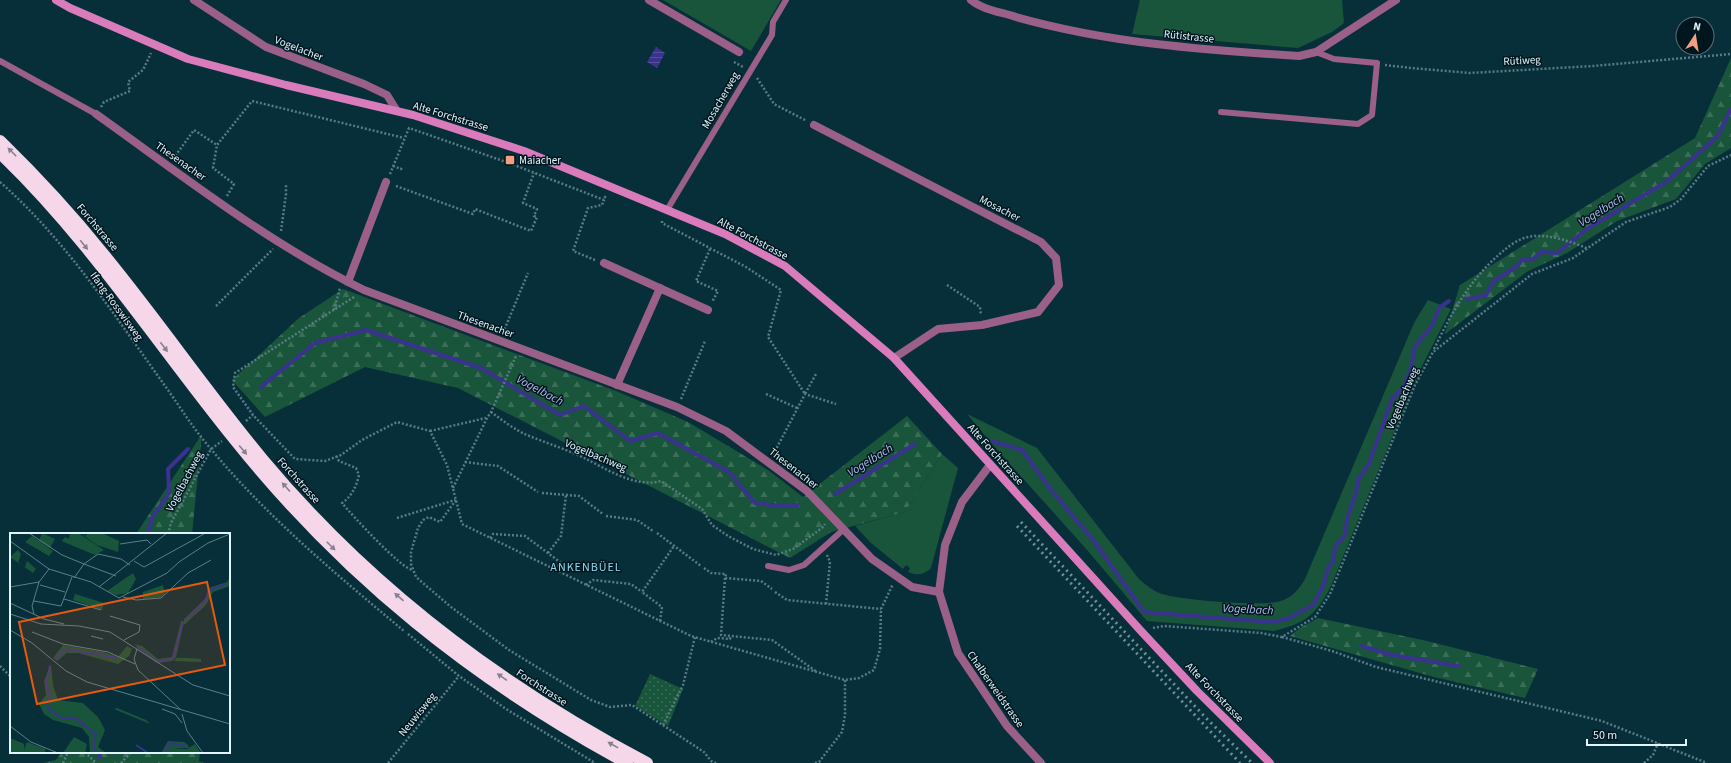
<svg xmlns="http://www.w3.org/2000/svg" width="1731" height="763" font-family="'Source Sans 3',sans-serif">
<defs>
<pattern id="forest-firs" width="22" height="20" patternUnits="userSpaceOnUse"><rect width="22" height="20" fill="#19553a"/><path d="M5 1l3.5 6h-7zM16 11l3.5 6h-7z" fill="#3a6e57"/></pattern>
<pattern id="park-dots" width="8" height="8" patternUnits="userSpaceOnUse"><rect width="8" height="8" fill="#19553a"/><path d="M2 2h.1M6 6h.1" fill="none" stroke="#3a6e57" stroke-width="1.8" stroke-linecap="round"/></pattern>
<pattern id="water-rules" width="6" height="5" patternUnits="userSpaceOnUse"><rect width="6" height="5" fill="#39338e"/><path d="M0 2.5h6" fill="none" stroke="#55519f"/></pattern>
</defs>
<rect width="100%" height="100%" fill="#062f3a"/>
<g fill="#19553a">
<polygon points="663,0 781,0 751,51"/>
<polygon points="1140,0 1342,0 1344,23 1332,32 1298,48 1132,34"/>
<path d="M 1428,300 L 1451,309 L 1418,374 L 1331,586 C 1316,615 1306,623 1274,631 L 1147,621 L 1088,551 L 993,445 L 967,414 L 1037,448 L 1139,579 C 1146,585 1153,591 1162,594 C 1180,600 1264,607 1281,601 C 1293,597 1299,589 1305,579 L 1414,323 Z"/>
<path d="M 942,454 L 958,468 L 931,568 C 924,575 917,576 908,572 L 910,568 L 906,565 L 903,569 L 871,543 L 855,526 L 905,512 Z"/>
</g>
<g fill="url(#forest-firs)">
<polygon points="1731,58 1731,148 1705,164 1676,199 1617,221 1567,253 1528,271 1445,334 1460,285 1695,138"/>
<polygon points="343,289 616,391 688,422 768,470 803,497 907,416 942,454 905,512 831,532 790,558 458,388 365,367 265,417 232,380 299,318"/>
<polygon points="202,434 192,534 136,534"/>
<polygon points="1318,618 1427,641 1538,669 1525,698 1434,677 1290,636 1300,628"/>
<polygon points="62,752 200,752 199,761 204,763 43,763 56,760"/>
</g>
<polygon fill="url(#park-dots)" points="650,674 683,689 668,726 635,706"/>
<polygon fill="url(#water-rules)" points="656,47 665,53 657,68 647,62"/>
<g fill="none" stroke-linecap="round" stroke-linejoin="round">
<g stroke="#39338e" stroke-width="4">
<polyline points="1467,299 1486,295 1494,281 1517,266 1522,260 1533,259 1541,252 1557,253 1587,229 1666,182 1717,137 1731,109"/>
<polyline points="261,387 315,343 366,330 481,368 560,415 584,406 630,441 658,433 729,472 755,503 782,506 798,505"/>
<polyline points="992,441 1022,450 1052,491 1094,541 1144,612 1270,622 1287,619 1313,605 1324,584 1328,568 1333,562 1335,547 1345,535 1347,519 1356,493 1358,480 1369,464 1392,399 1403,388 1411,369 1415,346 1432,326 1439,308 1449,301"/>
<polyline points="835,494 915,444"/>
<polyline points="148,534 152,518 169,493 168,469 188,449"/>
<polyline points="1362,646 1392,655 1459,666"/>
<polyline points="100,758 100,752"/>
</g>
<g stroke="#597b84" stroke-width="2.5" stroke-dasharray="2 2" stroke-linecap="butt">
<polyline points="734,62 743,67"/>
<polyline points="1385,65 1411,68 1470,73 1593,66 1731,54"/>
<polyline points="757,78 774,104 805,120"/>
<polyline points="101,107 104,102 130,91 128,82 143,70 151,53"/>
<polyline points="173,159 194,130 217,145"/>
<polyline points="393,166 401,169 402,167"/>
<polyline points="390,174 409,128 509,163 604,200 605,197 607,198"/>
<path d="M 0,182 C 67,241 116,318 168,390 C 182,410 195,431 211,449 C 267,517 337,575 404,631"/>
<polyline points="396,186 473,214 475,209 531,231 537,217 534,216 537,209 523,203 534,173"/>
<polyline points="227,196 234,184 213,168 217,145 252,101 404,138"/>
<polyline points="662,221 662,223 746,267 781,290 768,337 805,394 816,374"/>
<polyline points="281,231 286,194 286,184"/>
<polyline points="710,249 696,281 718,291 712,302"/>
<polyline points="595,260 573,251 588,208 602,205 604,200"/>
<polyline points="947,285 980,307 981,315"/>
<polyline points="354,297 235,373 233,387 253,415 295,459 325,461 341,455 362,440 397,422 430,431 447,465 462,524 691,636 845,680 859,678 874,670 880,649 881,609 893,584"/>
<polyline points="216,306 273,249"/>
<polyline points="334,310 340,288"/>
<polyline points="503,333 528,273"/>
<path d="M 1434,349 C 1452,312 1470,279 1502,252 C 1509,246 1518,239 1528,237 C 1546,233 1571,241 1588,249"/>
<polyline points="766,394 797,408"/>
<polyline points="681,399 705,341"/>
<path d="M 491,412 C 502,420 515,430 527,435 C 546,443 566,449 584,458 C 607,469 634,488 661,481 L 702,509 L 712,525 L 728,536 L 753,549 L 776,555 L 793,549 L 822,528 L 825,524"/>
<polyline points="246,421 253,415"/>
<polyline points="430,431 486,418"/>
<polyline points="773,455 805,394 836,404"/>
<path d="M 336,456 L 339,461 L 356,468 L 359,475 C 356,487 352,496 342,503 C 351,514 402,570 413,570"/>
<polyline points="465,462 498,466 538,492"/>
<polyline points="453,488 487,418 491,412 516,356"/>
<polyline points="542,493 579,496 603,514"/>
<polyline points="456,500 440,522 429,517 423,520 418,528 411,552 411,564 416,577 451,607 509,650 591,700 610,707 632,705 704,752 711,761 716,763"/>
<polyline points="606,516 637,520 653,531"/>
<polyline points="397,518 455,500"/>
<polyline points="657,533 701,566"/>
<polyline points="168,534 171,523 211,449 222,441"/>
<polyline points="490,538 493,534 525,536 560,562 556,571"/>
<polyline points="548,553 561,536 566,495"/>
<polyline points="704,568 711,573 726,574 725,578 761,581 772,589"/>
<polyline points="725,578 721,635 772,640 817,672"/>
<polyline points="586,585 593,580 631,584 642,592"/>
<polyline points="775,592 787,600 881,609"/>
<polyline points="826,604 830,562 827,555"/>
<polyline points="660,621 662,607 642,592 674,546"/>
<polyline points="1153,628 1164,626 1261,633 1282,637 1315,617 1330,594 1415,385 1433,352 1532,274 1573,258 1626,222 1670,207 1681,199 1708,166 1731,155"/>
<polyline points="408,634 459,676 506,709 595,763"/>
<polyline points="1282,637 1332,651 1376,667 1602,721 1707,763"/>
<polyline points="711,642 717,638 730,639 730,636"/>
<polyline points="0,666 11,677"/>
<polyline points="663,725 683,685 695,637"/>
<polyline points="85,752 96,763"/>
<polyline points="63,763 68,752"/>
<polyline points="121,763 131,752"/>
<polyline points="388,763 459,676"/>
<polyline points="815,763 819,762 842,732 845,715 845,680"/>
<polyline points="1644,763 1653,755 1658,743"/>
</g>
<g stroke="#9a6087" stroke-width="6">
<polyline points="0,61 96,114"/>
<polyline points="1221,112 1358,124 1372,115 1377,63 1334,59 1316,52"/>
<polyline points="667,210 772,35 773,22 786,0"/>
<polyline points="768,566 789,570 804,565 844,529"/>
</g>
<g stroke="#9a6087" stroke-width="8">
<polyline points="194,0 266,47 364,84 387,95 397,111"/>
<polyline points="649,0 739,52"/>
<path d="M 971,0 C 983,10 1001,12 1016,17 C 1108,43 1204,50 1299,56 L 1316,52 L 1396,0"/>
<path d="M 96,114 C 183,176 268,243 364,290 L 677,407 L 726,431 L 807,491 L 872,559 L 912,587 L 939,592"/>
<polyline points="814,125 1041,242 1056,258 1059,285 1038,312 982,325 938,329 894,358"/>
<polyline points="604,263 708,310"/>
<polyline points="348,282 386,182"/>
<polyline points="617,385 660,288"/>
<polyline points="990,465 962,502 945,545 939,592 958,653 1007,726 1041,763"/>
</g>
<polyline stroke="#da7cbc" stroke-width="8" points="56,0 70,8 188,59 286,85 413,115 524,151 725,234 785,266 894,358 1141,631 1197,691 1270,763"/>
<g stroke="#f5d7e9" stroke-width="12">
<path d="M 0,141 C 37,177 72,215 104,255 C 159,322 208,394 263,460 C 370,588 500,686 647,763"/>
<path d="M 0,153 C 90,239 158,345 236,441 C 345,577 474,680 627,763"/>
</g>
<g stroke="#708f98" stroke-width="3" stroke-dasharray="2 4" stroke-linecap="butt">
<polyline points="1021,522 1206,718 1252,763"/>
<polyline points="1017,526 1240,763"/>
</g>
</g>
<defs><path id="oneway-solid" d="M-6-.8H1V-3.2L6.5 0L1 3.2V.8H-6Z"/></defs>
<g fill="#87808e">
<use href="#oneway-solid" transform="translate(12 152) rotate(-135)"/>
<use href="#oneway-solid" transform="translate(84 245) rotate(51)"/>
<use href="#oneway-solid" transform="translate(164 347) rotate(53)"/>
<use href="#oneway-solid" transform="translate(243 450) rotate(50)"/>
<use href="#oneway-solid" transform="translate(286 487) rotate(-132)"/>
<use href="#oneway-solid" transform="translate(331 546) rotate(45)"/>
<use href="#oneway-solid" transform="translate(399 597) rotate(-139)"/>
<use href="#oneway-solid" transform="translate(502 677) rotate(-145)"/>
<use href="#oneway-solid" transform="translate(613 745) rotate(-151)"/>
</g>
<rect fill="#f39f82" stroke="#00161f" stroke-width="1.5" x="505" y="155" width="10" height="10" rx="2"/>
<g text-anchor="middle" stroke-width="3" stroke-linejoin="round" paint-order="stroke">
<g font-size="11" fill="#e0f5fc" stroke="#00161f">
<text transform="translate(1189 36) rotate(6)" y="4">Rütistrasse</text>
<text transform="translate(299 48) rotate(21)" y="4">Vogelacher</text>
<text transform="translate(1522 60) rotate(-3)" y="4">Rütiweg</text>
<text transform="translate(720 100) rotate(-60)" y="4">Mosacherweg</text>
<text transform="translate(451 116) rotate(17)" y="4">Alte Forchstrasse</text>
<text transform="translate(181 161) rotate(35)" y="4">Thesenacher</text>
<text transform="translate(1000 208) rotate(27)" y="4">Mosacher</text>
<text transform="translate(98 227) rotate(50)" y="4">Forchstrasse</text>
<text transform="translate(753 238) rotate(28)" y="4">Alte Forchstrasse</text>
<text transform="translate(117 306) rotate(54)" y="4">Ifang-Rosswisweg</text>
<text transform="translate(486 324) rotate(20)" y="4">Thesenacher</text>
<text transform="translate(1402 398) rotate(-67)" y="4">Vogelbachweg</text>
<text transform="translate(996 454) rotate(48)" y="4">Alte Forchstrasse</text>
<text transform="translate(596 455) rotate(23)" y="4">Vogelbachweg</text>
<text transform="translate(794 468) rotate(38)" y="4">Thesenacher</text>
<text transform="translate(299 480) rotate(48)" y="4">Forchstrasse</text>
<text transform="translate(184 481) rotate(-62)" y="4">Vogelbachweg</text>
<text transform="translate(542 687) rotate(33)" y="4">Forchstrasse</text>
<text transform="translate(996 689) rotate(55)" y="4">Chalberweidstrasse</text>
<text transform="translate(1215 692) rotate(46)" y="4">Alte Forchstrasse</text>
<text transform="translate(417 714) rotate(-51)" y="4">Neuwisweg</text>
</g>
<g font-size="11" fill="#e0f5fc" stroke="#00161f" text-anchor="start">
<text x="519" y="164">Maiacher</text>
</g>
<g font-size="12" font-style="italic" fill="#b6bbec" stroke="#00161f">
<text transform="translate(1601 210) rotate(-32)" y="4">Vogelbach</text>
<text transform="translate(540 390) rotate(28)" y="4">Vogelbach</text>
<text transform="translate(870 460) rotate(-32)" y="4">Vogelbach</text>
<text transform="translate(1248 609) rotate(3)" y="4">Vogelbach</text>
</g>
<g font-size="12" letter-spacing="1" fill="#92daf2" stroke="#00161f">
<text x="586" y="571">ANKENBÜEL</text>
</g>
</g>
<g transform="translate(10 533)">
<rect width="220" height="220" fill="#062f3a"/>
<path d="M 32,0 L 45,6 L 40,15 L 29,8 ZM 60,0 L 68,0 L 94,17 L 85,22 L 49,7 L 52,8 L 55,4 L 59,6 ZM 22,3 L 43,18 L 39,23 L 15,9 ZM 8,17 L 11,21 L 8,30 L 15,34 L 17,28 L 26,36 L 23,40 L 0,24 ZM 123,40 L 126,46 L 118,60 L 106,62 L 97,58 ZM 153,52 L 155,60 L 151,64 L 133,66 L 133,59 ZM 65,61 L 94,70 L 92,77 L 63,67 ZM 171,88 L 174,89 L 166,124 L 162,128 L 148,130 L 124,111 L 132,113 L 148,126 L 162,124 ZM 107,175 L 136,187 L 140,191 L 104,176 ZM 64,204 L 77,211 L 75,220 L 53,220 Z" fill="#19553a"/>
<path d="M 70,0 L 76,3 L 77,0 L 92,0 L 109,8 L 108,19 L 87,12 ZM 220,44 L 220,53 L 203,59 L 196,72 L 174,92 L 174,86 L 196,65 L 198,55 L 217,49 ZM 53,112 L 93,119 L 108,124 L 117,113 L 122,116 L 119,123 L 108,131 L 68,120 L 57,120 L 47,128 L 43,125 ZM 166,125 L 179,125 L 191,126 L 191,129 L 164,128 ZM 41,131 L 43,152 L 48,167 L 73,170 L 88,184 L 95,197 L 88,214 L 96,220 L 80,220 L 79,204 L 72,195 L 43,187 L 34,181 L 29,171 L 36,162 L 34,148 ZM 0,205 L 14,211 L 14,220 L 0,220 ZM 158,208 L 174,209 L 178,212 L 179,215 L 165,215 L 160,220 L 151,220 Z" fill="#19553a"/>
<path d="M 17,209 L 36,216 L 34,220 L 13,219 ZM 185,211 L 191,220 L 160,220 L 163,215 L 177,216 Z" fill="#19553a"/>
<path fill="none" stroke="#39338e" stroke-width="2" d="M 175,87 L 194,70 L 200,57 L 216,51M 127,114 L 147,129 L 163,126 L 173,88M 46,125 L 56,116 L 107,125M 37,169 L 40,163 L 36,150 L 40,133M 37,171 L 39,176 L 48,183 L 56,186 L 66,185 L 86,202 L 83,211 L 86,220M 126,212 L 138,220M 154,220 L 160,210 L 176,213"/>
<path fill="none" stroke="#5d7e88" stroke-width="1" d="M 19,0 L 52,22 L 74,31 L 88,21 L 111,26 L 120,32M 0,8 L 39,36 L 81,49 L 109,65 L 157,40 L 169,29 L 198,10 L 220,1M 110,11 L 137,7 L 141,11M 124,28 L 134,34 L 194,1M 64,45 L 74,31 L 106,43M 30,52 L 55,59M 0,54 L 29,49 L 39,36M 89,54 L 157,0M 113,64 L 126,67 L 151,65 L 178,40 L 201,27M 54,66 L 91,77M 24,68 L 51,73 L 62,44M 0,70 L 34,86 L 54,91M 0,81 L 31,91 L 69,93 L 100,99 L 183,152 L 220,163M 24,81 L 22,73 L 29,49M 100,83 L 130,92 L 129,99 L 114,107M 0,97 L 22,110 L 56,138 L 77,149 L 220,191M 22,99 L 53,111 L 98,119 L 125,131M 81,103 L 93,106M 127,116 L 124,126 L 128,137 L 170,176M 152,176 L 165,181 L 172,190M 172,181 L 177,198 L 193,220M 0,193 L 21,209 L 48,220"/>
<path fill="#e8590c" fill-opacity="0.15" stroke="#e8590c" stroke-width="2" d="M 197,49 L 215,132 L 27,171 L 9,89 Z"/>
<rect width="220" height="220" fill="none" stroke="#e0f5fc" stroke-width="2"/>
</g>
<g transform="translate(1695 36) rotate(12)"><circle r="19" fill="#00161f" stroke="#5a6f77"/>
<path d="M0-3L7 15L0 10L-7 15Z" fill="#f39f82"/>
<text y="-6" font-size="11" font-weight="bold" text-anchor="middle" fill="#e0f5fc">N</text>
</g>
<path d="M1587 739v6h99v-6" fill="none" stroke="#e0f5fc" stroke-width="2"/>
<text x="1593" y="739" font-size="12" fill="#e0f5fc" stroke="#00161f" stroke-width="3" paint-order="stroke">50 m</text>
</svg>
